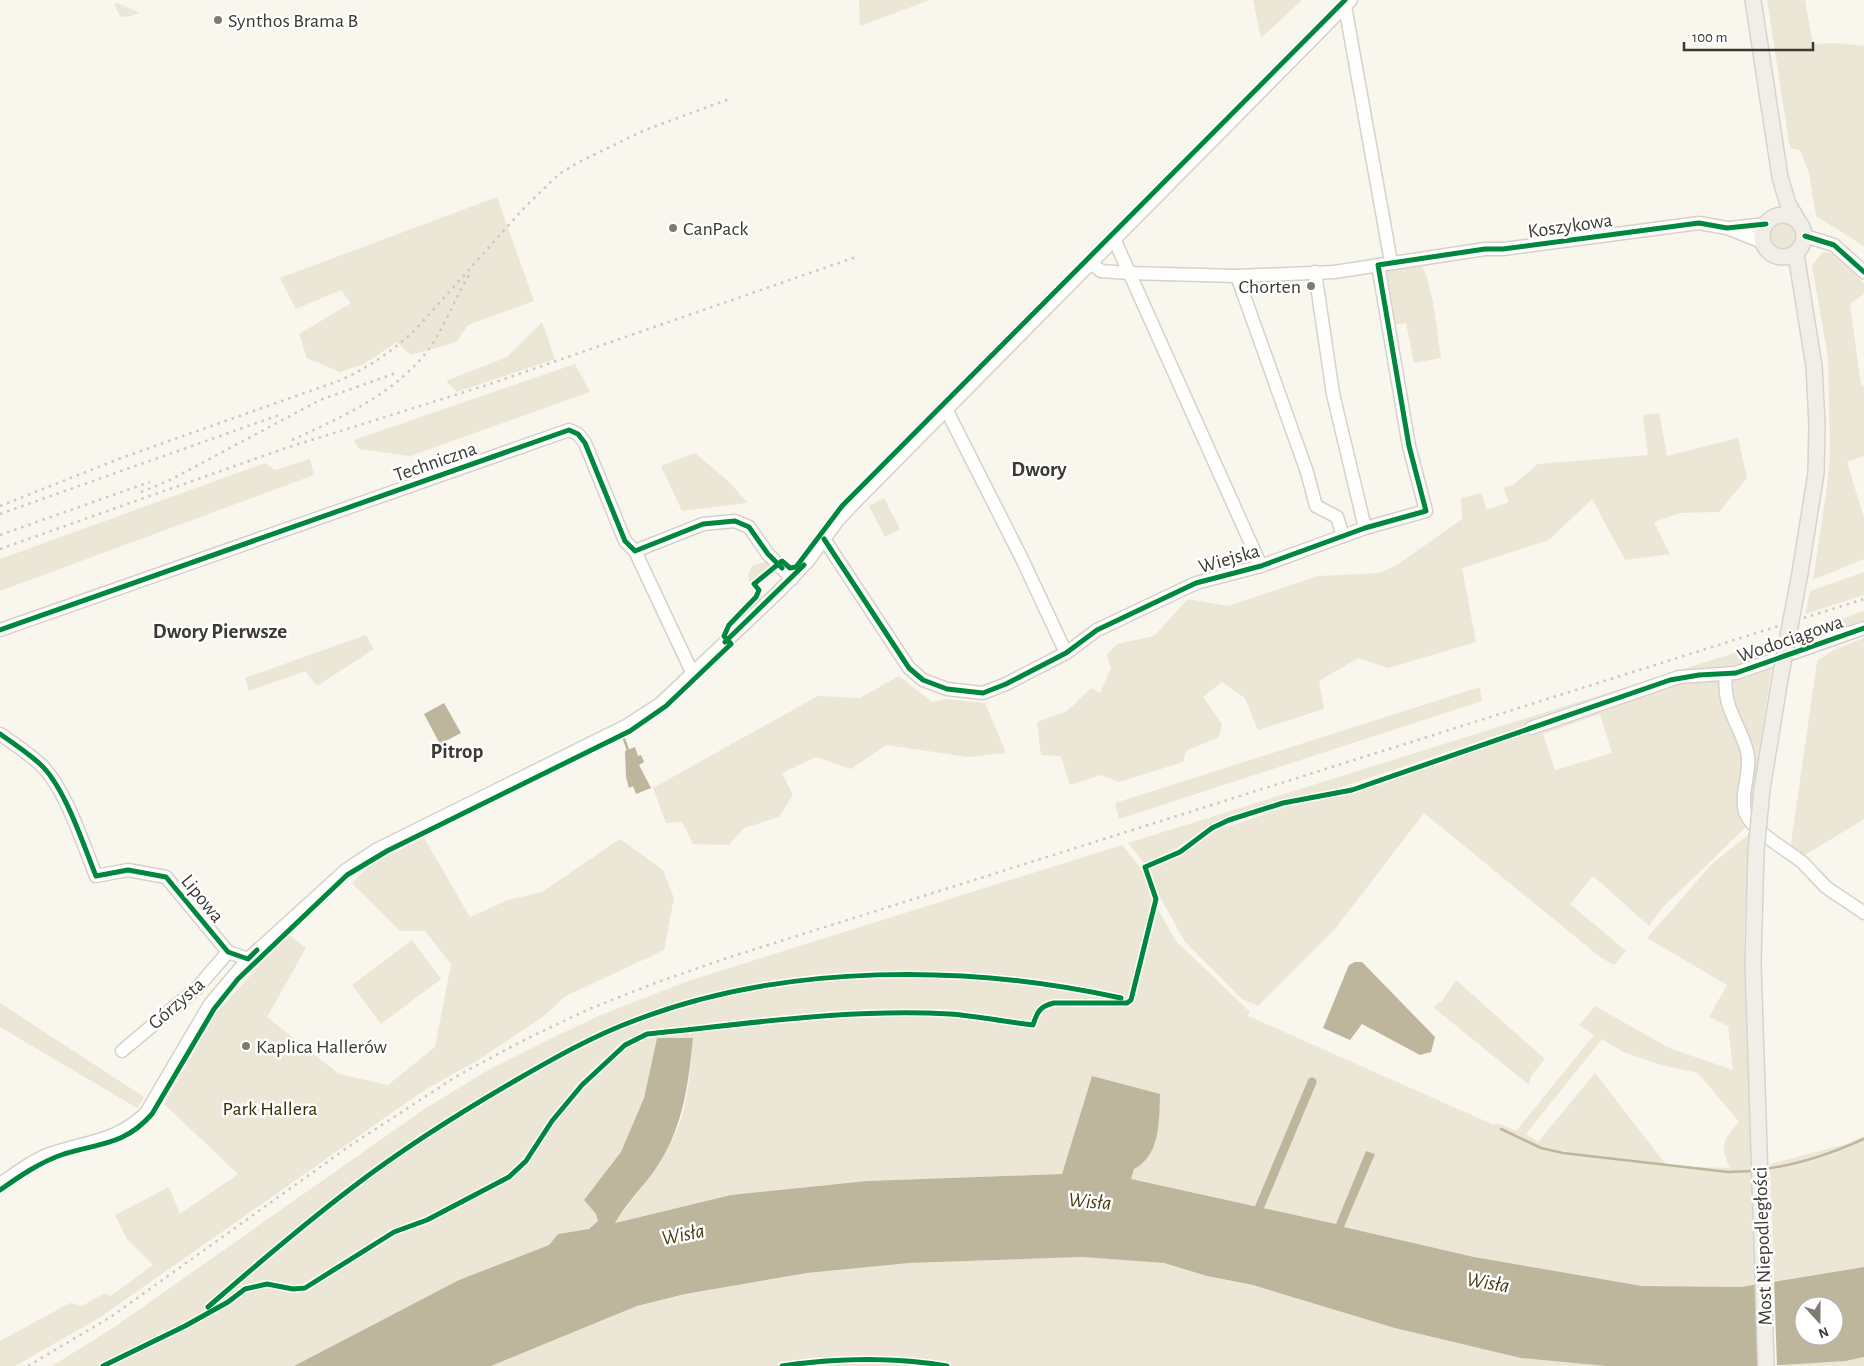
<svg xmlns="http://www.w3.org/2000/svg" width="1864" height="1366" font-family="'Alegreya Sans',sans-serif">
<rect width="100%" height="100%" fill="#f9f6ed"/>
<g fill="#ebe6d6" fill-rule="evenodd">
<polygon points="859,0 930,0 860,26"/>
<polygon points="1253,0 1302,0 1261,38"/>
<polygon points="1767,0 1805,0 1813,44 1837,43 1864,46 1864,246 1816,216 1809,173 1800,150 1790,148"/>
<polygon points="117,3 120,4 140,13 126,17 120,16 114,4"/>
<polygon points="497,197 534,301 468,325 456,342 411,355 397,342 364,364 340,372 307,358 299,334 351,303 341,290 296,309 280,278"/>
<circle cx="1784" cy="236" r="16"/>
<polygon points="1823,252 1836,254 1864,284 1864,294 1850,304 1861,385 1864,386 1864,456 1847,462 1864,518 1864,559 1813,580 1827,487 1830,454 1828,358 1812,265"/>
<path d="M 1420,264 C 1432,276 1438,338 1441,358 L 1414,363 L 1406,323 L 1390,325 L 1384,272 L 1387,269 Z"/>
<polygon points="542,322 555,359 457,392 446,381 507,357"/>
<polygon points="575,364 590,392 410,456 359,449 354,440"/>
<polygon points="1659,413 1667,456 1738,438 1747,478 1719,512 1680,513 1654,522 1670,554 1625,560 1592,499 1549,540 1462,568 1476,642 1388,668 1358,658 1319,681 1324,709 1258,730 1245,698 1222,682 1203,697 1222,724 1219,737 1186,751 1183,762 1119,782 1101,775 1070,785 1061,756 1041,755 1037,722 1067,711 1091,688 1100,693 1111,668 1107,654 1117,644 1154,636 1188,599 1228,606 1318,576 1380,573 1400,563 1462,519 1461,498 1481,493 1487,510 1509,502 1503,487 1513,485 1538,464 1648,455 1643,415"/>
<polygon points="695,453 729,482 748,503 682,511 661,466"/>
<polygon points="310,459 314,475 0,591 0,559 265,463 275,470"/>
<polygon points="884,498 900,529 885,537 869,506"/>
<polygon points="767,561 773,564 750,584 748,574 752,566"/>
<polygon points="1864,572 1864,595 1805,614 1810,591"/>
<polygon points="1864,611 1864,629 1797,651 1803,632"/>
<polygon points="366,635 374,649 317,686 305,671 249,691 245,678"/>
<polygon points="1864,638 1864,819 1802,857 1791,844 1817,661 1832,651"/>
<polygon points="1779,639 1775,656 1728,672 1680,674 1336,789 1265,805 1204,830 1172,851 1144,863 1128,843"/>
<polygon points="1772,666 1750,815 1750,770 1727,688 1734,680"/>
<polygon points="899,676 932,702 947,699 985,703 1006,753 968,757 886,745 851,769 816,757 782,773 793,795 779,817 744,828 729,845 693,844 682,822 666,823 653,788 818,696 860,698"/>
<path d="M 1713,678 L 1719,684 L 1720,698 L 1745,758 L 1740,805 L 1746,827 L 1662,908 L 1649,926 L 1593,876 L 1570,904 L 1626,951 L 1614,965 L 1600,957 L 1424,813 L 1335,929 L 1258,1006 L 1242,999 L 1185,942 L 1161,899 L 1149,869 L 1218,830 L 1286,807 L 1351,794 L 1654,688 L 1674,682 ZM 1600,714 L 1612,753 L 1555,770 L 1543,734 Z"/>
<polygon points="1480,687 1482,701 1119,819 1115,803"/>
<path d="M 1749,834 L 1744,940 L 1745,987 L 1756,1285 L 1741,1287 L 1642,1286 L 1474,1257 L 1344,1227 L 1375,1154 L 1367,1151 L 1336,1224 L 1130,1179 L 1134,1169 L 1092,1076 L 1062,1174 L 867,1181 L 731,1195 L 614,1223 C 638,1192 664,1161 679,1125 C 689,1100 690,1065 693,1038 L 657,1038 L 644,1098 L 621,1153 L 584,1200 L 596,1214 L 598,1221 L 589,1229 L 558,1234 L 549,1245 L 459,1280 L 294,1366 L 52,1366 L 113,1328 L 423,1110 L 485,1072 L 550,1039 L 601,1015 L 688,981 L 1122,845 L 1141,868 L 1153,899 L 1133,983 L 1139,984 L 1158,910 L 1176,941 L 1250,1012 L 1248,1016 L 1494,1125 L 1497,1123 L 1516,1131 L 1594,1035 L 1579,1025 L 1595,1006 L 1669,1048 L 1733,1070 L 1728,1026 L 1709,1017 L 1727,985 L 1647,938 L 1712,864 ZM 1602,1039 L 1623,1052 L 1661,1065 L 1698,1073 L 1739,1122 C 1723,1141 1719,1145 1730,1168 L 1667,1166 L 1595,1073 L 1538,1142 L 1526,1134 Z"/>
<polygon points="424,838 470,917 508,900 542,892 620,839 663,870 674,898 664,950 564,997 544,1016 478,1060 423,1091 99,1318 15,1366 0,1366 0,1341 70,1303 82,1306 105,1293 111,1296 153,1265 127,1239 115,1215 169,1187 180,1214 238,1174 164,1104 217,1012 288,934 306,948 267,1017 339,1074 388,1085 435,1047 451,964 425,931 400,931 352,883 372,864"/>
<polygon points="412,940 441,979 381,1024 352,985"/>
<polygon points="1456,980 1545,1059 1531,1076 1529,1085 1433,1007 1443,1000"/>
<polygon points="0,1003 144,1097 137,1108 0,1027"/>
<polygon points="1864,1136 1864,1267 1774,1281 1770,1164 1846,1144"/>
<polygon points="1082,1257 1164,1263 1207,1276 1253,1285 1521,1358 1606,1366 491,1366 637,1306 685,1294 807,1273 909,1263"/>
<polygon points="1864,1357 1864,1366 1779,1366"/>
</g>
<g fill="#bdb59c" fill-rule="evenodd">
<polygon points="444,703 461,733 440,744 424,714"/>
<polygon points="635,747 638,756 641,755 644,762 639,765 651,788 636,794 633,786 629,788 626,777 625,751"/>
<polygon points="1355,962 1362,962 1435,1037 1431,1052 1420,1055 1362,1024 1350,1040 1323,1028 1349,965"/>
<path d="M 657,1038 L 693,1038 C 688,1087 683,1130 654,1171 C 641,1189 625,1205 615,1223 L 731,1195 L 867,1181 L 1062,1174 L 1092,1076 L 1160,1094 C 1159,1120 1161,1155 1134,1169 L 1131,1179 L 1336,1224 L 1366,1151 L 1375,1154 L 1344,1227 L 1474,1257 L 1642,1286 L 1741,1287 L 1864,1267 L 1864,1357 L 1845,1361 L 1765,1366 L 1606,1366 L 1521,1358 L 1395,1328 L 1253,1285 L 1207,1276 L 1164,1263 L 1082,1257 L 909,1263 L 807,1273 L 685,1294 L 637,1306 L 491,1366 L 294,1366 L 459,1280 L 549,1245 L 558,1234 L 589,1229 L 598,1221 L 596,1214 L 584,1200 L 621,1152 L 644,1098 ZM 1804,1306 L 1834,1306 L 1834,1336 L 1804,1336 Z"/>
</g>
<polygon fill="#f9f6ed" points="1774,1280 1777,1366 1759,1366 1757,1282"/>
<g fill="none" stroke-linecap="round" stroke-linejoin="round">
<g stroke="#bdb59c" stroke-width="2.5">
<polyline points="624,739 628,750"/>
<polyline points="1501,1129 1541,1148 1563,1153 1728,1172 1754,1171"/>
<path d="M 1764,1169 C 1798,1165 1833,1153 1864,1139"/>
</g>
<polyline stroke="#bdb59c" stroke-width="9" points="1255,1218 1312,1082"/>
<g stroke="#d5d2ca" stroke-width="15">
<g id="minor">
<polyline points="1345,6 1391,262"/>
<polyline points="1730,228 1766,224"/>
<polyline points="1805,236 1834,245 1864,272"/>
<polyline points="1115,241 1261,566"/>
<polyline points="1092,264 1101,271 1128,273 1237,276 1334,272 1485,249 1503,249 1699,223 1727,228 1762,242"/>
<polyline points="1315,272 1333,394 1365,528"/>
<polyline points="1237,276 1307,472 1316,506 1337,517 1343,536"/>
<polyline points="946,409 1022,559 1066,653"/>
<polyline points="824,539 909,668 923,680 947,689 983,693 1006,684 1066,653 1097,630 1196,583 1261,566 1365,528 1426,511 1409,446 1378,265"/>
<polyline points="635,551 690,668 694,672"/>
<polyline points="0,630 569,430 578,434 585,443 625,541 635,551 703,524 735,521 749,527 768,554 792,579"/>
<path d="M 1726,675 C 1722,707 1739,722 1747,751 C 1752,771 1740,791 1745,812 C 1751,830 1787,850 1802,862 C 1810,870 1818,879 1826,887 C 1838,896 1852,904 1864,913"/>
<polyline points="1531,728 1679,677 1736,673 1864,628"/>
<path d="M 0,734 C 13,743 28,753 40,764 C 65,787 83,844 96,876 L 128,870 L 166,877 L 228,952 L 248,959"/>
<polyline points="122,1051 197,988 228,952"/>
<path d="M 0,1184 C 15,1174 30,1162 47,1155 C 85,1141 115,1143 146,1113 L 210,1004 L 248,959 L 346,870 L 376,850 L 626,726 L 660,704 L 778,592 L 808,561 L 838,520 L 857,500 L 1351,0"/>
</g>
</g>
<g stroke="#d6d4cf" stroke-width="18">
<g id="major">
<polyline points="1753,0 1780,177 1788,204 1797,219"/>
<circle cx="1783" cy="236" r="21"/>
<polyline points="1796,254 1814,366 1817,424 1816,473 1800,573"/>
<polyline points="1762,789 1781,673"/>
<polyline points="1756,851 1753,963 1766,1366"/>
</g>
</g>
<use href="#minor" stroke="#fefefc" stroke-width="12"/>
<use href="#major" stroke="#f0eee6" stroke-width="15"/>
<g stroke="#c9c8c6" stroke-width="2.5" stroke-dasharray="2.5 5" stroke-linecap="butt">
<path d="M 292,440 C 344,416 400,392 433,343 C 447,321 456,297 469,275"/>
<polyline points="141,492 170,480 320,400 396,373"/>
<path d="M 0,506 L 121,458 L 341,380 C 369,367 393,351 416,329 L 524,208 L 559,174 L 579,162 L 645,130 L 732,98"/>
<polyline points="0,514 282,414"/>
<polyline points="0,535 150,482"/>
<polyline points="0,549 283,449 487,385 856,257"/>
<polyline points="28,1366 112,1316 351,1145 457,1076 522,1041 589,1009 658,982 727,958 1864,599"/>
</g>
<g stroke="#d6d4cf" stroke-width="18" stroke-linecap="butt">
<g id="major-bridge">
<polyline points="1781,673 1800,573"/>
<polyline points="1756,851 1762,789"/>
</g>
</g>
<use href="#major-bridge" stroke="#f0eee6" stroke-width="15"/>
<g stroke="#fff" stroke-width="8">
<g id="cycleway">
<polyline points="1805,236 1834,245 1864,272"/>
<polyline points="824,539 909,668 923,680 947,689 983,693 1006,684 1066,653 1097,630 1196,583 1261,566 1365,528 1426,511 1409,446 1378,265 1485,249 1503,249 1699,223 1727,228 1766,224"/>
<polyline points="0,630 569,430 578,434 585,443 625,541 635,551 703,524 735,521 749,527 768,554 782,568"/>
<polyline points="725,642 804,565"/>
<path d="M 0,734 C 13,743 28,753 40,764 C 65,787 83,844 96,876 L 128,870 L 166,877 L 228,952 L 248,959 L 257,950"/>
<path d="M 0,1190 C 20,1176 40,1162 64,1154 C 100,1143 125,1145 152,1114 L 214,1009 L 238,979 L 347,875 L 387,851 L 630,731 L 666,706 L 731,644 L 724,636 L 729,625 L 756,597 L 759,590 L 754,584 L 782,561 L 790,568 L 796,567 L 842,506 L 1345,0"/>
<path d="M 208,1307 C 255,1266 303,1225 353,1187 C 405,1147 461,1112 518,1079 C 556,1057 595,1035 636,1020 C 785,963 967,964 1121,998"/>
<path d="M 103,1366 L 185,1326 L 228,1302 L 245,1289 L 267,1284 L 293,1289 L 305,1288 L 394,1232 L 427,1220 L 509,1177 L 526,1161 L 552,1121 L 582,1085 L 625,1045 L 647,1034 C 747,1024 849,1008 950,1014 C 978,1016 1006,1022 1033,1025 C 1037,1012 1040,1006 1054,1003 L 1127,1003 L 1131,1000 L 1156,899 L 1145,867 L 1180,852 L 1212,828 L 1229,820 L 1283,803 L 1352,790 L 1670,680 L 1699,675 L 1736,673 L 1864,628"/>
<path d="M 782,1366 C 837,1358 893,1357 947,1366"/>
</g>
</g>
<use href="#cycleway" stroke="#00873e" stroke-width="5"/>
</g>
<g fill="#7e7b73" stroke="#fff" stroke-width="2">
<circle cx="218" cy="20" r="5"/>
<circle cx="673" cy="228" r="5"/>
<circle cx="1311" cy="286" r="5"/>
<circle cx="246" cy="1046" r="5"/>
</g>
<g text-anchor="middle" stroke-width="5" stroke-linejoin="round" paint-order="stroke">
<g font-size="20" fill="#3c3931" stroke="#fff" text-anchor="start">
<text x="228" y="27">Synthos Brama B</text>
<text x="683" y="235">CanPack</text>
<text x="1301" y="293" text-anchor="end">Chorten</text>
<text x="256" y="1053">Kaplica Hallerów</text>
</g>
<g font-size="20" fill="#3c3931" stroke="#fff">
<text transform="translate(1570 225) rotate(-8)" y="7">Koszykowa</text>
<text transform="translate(435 461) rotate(-19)" y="7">Techniczna</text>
<text transform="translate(1229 558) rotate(-16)" y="7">Wiejska</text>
<text transform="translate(1790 638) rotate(-19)" y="7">Wodociągowa</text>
<text transform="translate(203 898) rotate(51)" y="7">Lipowa</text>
<text transform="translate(176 1003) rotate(-41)" y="7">Górzysta</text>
<text transform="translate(1762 1246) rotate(-92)" y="7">Most Niepodległości</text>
</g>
<g font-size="20" fill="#372b00" stroke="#fff">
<text x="270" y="1115">Park Hallera</text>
</g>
<g font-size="21" font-weight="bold" fill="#3c3931" stroke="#fff">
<text x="1039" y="476">Dwory</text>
<text x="220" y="638">Dwory Pierwsze</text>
<text x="457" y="758">Pitrop</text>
</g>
<g font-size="21" font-style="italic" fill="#45390e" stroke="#fff">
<text transform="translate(1090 1201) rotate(5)" y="7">Wisła</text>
<text transform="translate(683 1234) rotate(-11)" y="7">Wisła</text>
<text transform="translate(1488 1282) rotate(10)" y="7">Wisła</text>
</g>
</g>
<g transform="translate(1819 1321) rotate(159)"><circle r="24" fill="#ffffff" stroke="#b1b0ad"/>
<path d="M0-4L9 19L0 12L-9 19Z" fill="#7e7b73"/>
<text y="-8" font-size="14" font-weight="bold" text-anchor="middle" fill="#3c3931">N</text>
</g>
<path d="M1684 42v8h129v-8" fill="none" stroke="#3c3931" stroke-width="2.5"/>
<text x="1692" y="42" font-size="15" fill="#3c3931" stroke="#ffffff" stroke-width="4" paint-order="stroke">100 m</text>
</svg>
